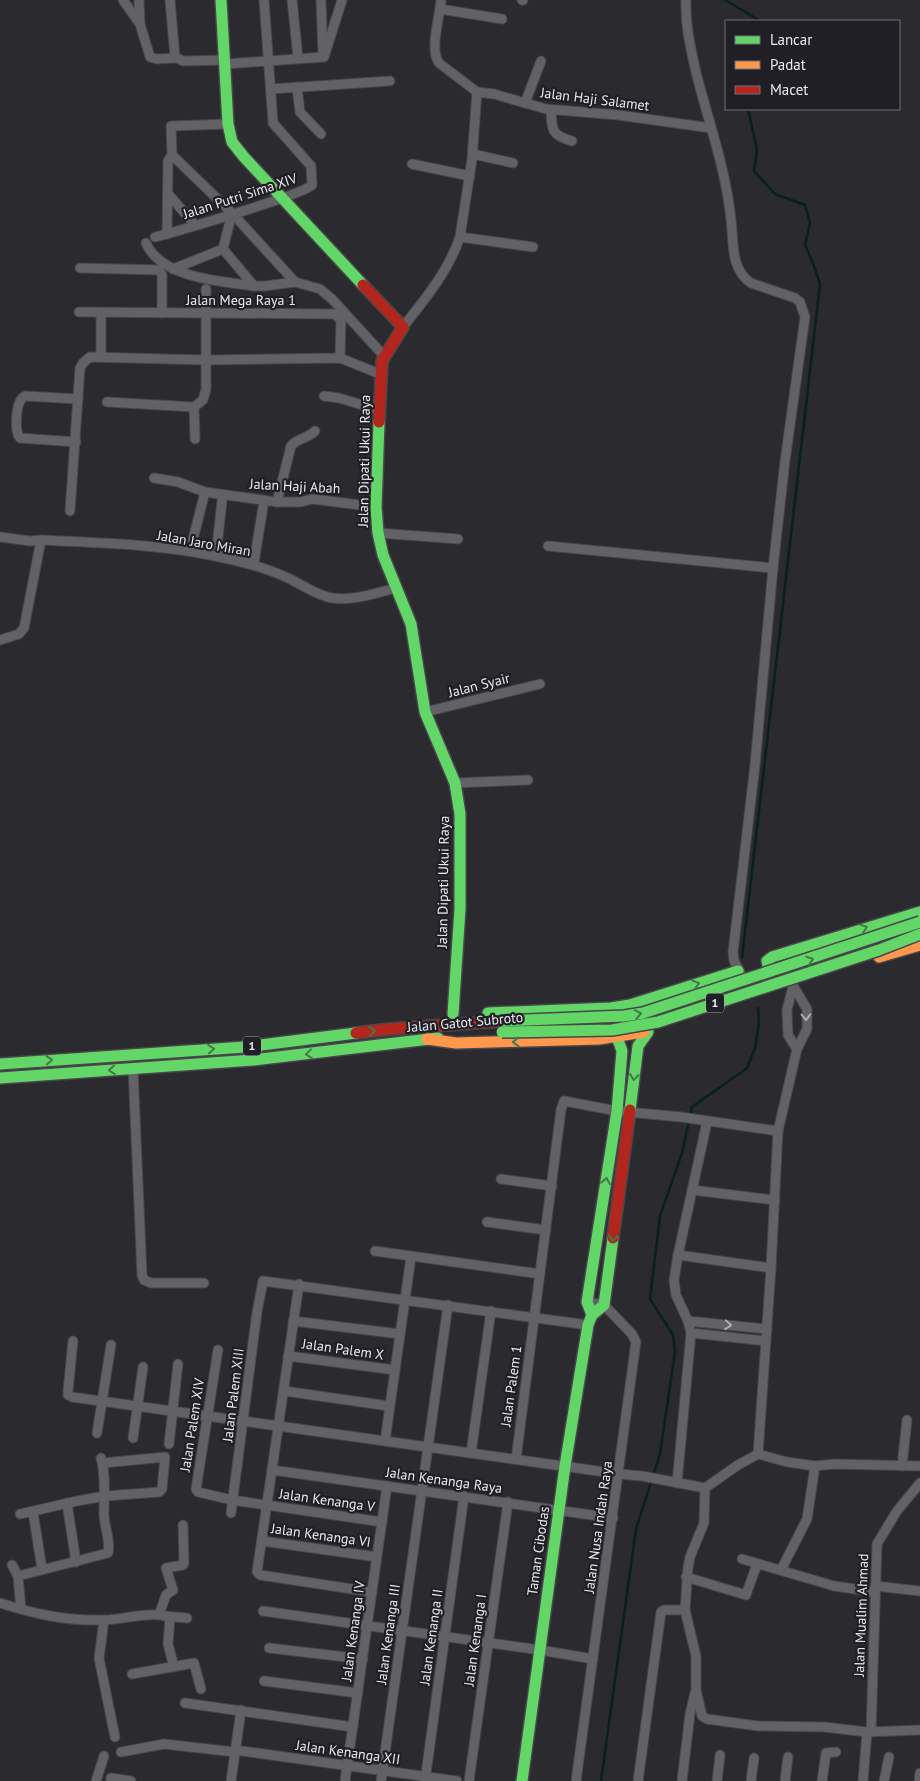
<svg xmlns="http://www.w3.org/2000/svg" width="920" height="1781" font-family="'PT Sans',sans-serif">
<rect width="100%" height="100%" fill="#2b2a2f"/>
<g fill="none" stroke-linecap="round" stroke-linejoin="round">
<g stroke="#082216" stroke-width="2.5">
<polyline points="725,0 757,19 757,21"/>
<polyline points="742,958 820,284 813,263 805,245 810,223 805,205 775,194 754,171 757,150 748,109"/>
<polyline points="690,1116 692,1107 747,1068 755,1048 759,1023 758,1008"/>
<polyline points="601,1781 636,1529 660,1454 675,1352 673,1335 650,1299 660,1216 682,1153 689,1121"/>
</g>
<g stroke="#47464a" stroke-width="11">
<g id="street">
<polyline points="123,0 140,24 150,57 157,59 176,58"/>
<polyline points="139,0 140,24"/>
<polyline points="170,0 175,57 183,61 225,60"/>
<polyline points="292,0 298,58"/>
<polyline points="321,0 323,55"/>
<polyline points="522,0 523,0"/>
<path d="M 686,0 C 685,23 690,45 695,68 C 707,118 726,168 731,220 C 734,242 730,269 751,283 L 795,298 L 800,302 L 805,317 L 785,461 L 773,568 L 755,765 L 733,952 L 734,961 L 740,972"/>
<polyline points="440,9 502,19"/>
<polyline points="225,64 324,57 342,0"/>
<polyline points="297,87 300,112 321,134"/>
<polyline points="271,89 390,81"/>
<polyline points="477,92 494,94 546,109 618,115 711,128"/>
<polyline points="525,103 541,61"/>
<path d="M 551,110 C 552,130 551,135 572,141"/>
<polyline points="228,124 171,126 172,155 232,213 295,282"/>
<polyline points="473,154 513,163"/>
<polyline points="412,164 470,176"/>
<polyline points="169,195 195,225"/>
<polyline points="167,234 168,161 172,155"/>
<path d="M 155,237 C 175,232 305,194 312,185 L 311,166 L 273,123 L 264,0"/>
<polyline points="460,237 533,247"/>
<path d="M 146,243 C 161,278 220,281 254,286 L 265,286 L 295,282 L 320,289 L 332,299 L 384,356"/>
<polyline points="223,249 232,213"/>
<polyline points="80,268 159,270 162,275 162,313"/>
<polyline points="173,269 223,249 254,286"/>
<polyline points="79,312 335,314 341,320 340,358"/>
<path d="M 403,327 C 425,299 448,272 460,237 L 472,159 L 477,92 L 439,63 C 429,48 440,18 441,0"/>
<polyline points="101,356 101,313"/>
<polyline points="324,396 339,398 379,410"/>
<polyline points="107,402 194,407 203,400 206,389 206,289"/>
<polyline points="194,407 195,439"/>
<path d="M 76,442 L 20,438 C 14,431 16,405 22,398 L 25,396 L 78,399"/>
<polyline points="154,478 178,482 205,492 277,502 301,502 312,499 376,507"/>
<polyline points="222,501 217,546 219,548 255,557"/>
<path d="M 277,502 L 291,446 C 297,438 307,439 315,431"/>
<polyline points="70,511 80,368 83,363 90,357 206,360 340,358 380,374"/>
<polyline points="378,533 458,539"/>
<path d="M 0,537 L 30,541 L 41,540 C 99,543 158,544 215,556 C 240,561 265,567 288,578 C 303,585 315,595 332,598 C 353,601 376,593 396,588"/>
<polyline points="548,546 773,568"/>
<polyline points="190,551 205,492"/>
<polyline points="254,562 263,507"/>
<polyline points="0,640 19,634 24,628 41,540"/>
<polyline points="425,712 540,684"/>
<polyline points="455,783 528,780"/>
<polyline points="788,977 807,1009 807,1029 797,1049 778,1131 771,1268 758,1454 738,1465 705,1488 704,1523 690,1557 688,1568 685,1610 696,1656 696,1690 702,1716 707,1719 758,1726 824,1727 867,1732 920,1730"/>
<polyline points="793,986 787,1010 788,1035 797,1049"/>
<polyline points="133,1068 142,1275 144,1280 151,1283 204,1283"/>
<polyline points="501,1179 552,1186"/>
<polyline points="692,1190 775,1200"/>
<polyline points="487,1222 546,1230"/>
<polyline points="375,1251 540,1274"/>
<polyline points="678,1255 771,1268"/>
<polyline points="299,1284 257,1572 260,1575 372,1592"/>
<polyline points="293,1321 400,1334"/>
<polyline points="688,1321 767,1329"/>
<polyline points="691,1333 766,1341"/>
<polyline points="73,1341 68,1391 68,1395 72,1397 619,1474 642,1476 705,1488"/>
<polyline points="218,1350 196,1489 198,1492 232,1500 382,1522"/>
<polyline points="288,1356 395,1370"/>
<polyline points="284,1391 389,1406"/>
<polyline points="97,1433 111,1345"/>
<polyline points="133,1438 143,1367"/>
<polyline points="385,1441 411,1257"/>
<polyline points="169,1444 178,1364"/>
<polyline points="471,1453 491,1311"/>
<polyline points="758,1454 787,1462 815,1466 834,1464 920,1466"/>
<polyline points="516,1459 561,1110 564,1101 617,1111 681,1117 778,1131"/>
<polyline points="902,1466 907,1420"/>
<polyline points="272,1470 613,1518"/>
<polyline points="677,1483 691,1333 688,1321 676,1295 674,1280 678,1255 707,1122"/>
<polyline points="67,1503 76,1562"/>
<polyline points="33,1512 42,1569"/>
<polyline points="231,1513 257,1312 263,1281 588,1325"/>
<polyline points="20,1514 77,1501 105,1496 159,1492 162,1489 165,1457 103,1463"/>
<polyline points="262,1541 377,1557"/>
<polyline points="742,1559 834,1586 875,1592"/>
<polyline points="12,1565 18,1576 21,1609"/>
<polyline points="781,1570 807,1519 815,1466"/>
<path d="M 18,1576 L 108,1553 C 111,1540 104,1527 104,1514 C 104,1495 106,1476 101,1458"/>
<polyline points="686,1577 746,1595 757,1564"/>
<polyline points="875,1586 920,1591"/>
<path d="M 0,1603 C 35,1614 65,1621 102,1620 C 121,1620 140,1613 159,1615 L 166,1595 L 173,1590 L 166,1568 L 183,1565 L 184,1563 L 183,1525"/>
<polyline points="263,1611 540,1650 593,1659"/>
<polyline points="164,1616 187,1618"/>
<polyline points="170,1617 168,1644 174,1667"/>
<polyline points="104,1620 99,1658 115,1737"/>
<polyline points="269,1648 363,1659"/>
<polyline points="132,1674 194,1663 201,1689"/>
<polyline points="264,1681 358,1693"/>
<polyline points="185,1703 353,1727"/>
<polyline points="871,1732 877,1544 897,1511 920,1483"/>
<polyline points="235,1750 457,1781"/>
<polyline points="121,1752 164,1744 235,1752"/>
<polyline points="96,1781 104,1756"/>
<polyline points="111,1781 111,1778 131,1781"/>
<polyline points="231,1781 241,1710"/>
<polyline points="345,1781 387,1486"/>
<polyline points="381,1781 448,1305"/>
<polyline points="425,1781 464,1496"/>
<polyline points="469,1781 508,1502"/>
<polyline points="576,1781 636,1342 632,1334 604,1305 587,1302"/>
<polyline points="638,1781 661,1612 664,1610 685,1610"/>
<polyline points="682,1781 690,1714 695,1693"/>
<polyline points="717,1781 720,1755"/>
<polyline points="751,1781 754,1758"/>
<polyline points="785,1781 788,1757"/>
<polyline points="822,1781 826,1753 836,1752"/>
<polyline points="863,1781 867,1732"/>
<polyline points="884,1781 889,1757"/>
<polyline points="919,1781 920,1773"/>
</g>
</g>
<g stroke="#47464a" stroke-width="14">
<g id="fast">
<polyline points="221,0 228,124 232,142 244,157 363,285"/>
<polyline points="379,422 376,507 378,533 383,555 411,624 425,712 455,783 460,814 460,909 453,1014"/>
<polyline points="770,974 767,961 772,957 920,912"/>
<polyline points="488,1013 611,1008 630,1005 738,971"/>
<polyline points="0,1064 245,1047 356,1033"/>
<polyline points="0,1078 253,1060 438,1038"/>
<polyline points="630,1110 638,1046 648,1032"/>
<polyline points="592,1315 587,1302 617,1111 622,1051 617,1037"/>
<polyline points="522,1781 565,1466 588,1325 592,1315 604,1305 613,1238"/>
</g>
</g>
<g stroke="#47464a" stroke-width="14">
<g id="slow">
<polyline points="879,957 920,945"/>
<polyline points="427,1039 456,1043 599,1039 644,1032"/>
</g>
</g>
<g stroke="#47464a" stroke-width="14">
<g id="jam">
<polyline points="363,285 403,327 382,361 379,422"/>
<polyline points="356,1033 390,1029 502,1021"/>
<polyline points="613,1238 630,1110"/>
</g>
</g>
<use href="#street" stroke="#626165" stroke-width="9"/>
<use href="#fast" stroke="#63d668" stroke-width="11"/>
<use href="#slow" stroke="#ff974d" stroke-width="11"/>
<use href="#jam" stroke="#b3261e" stroke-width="11"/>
<g stroke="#47464a" stroke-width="14" stroke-linecap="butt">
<g id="fast-bridge">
<polyline points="502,1021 624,1016 643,1013 920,922"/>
<polyline points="502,1032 612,1030 658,1022 879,950 920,934"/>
</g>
</g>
<use href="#fast-bridge" stroke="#63d668" stroke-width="11"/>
</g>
<defs><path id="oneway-chevron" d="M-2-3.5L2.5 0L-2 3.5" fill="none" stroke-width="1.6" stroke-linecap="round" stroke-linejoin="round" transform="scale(1.25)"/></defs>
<g stroke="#427a47">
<use href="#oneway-chevron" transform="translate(864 928) rotate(-18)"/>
<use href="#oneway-chevron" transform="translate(810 960) rotate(-18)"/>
<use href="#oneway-chevron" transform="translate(696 984) rotate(-17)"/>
<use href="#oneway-chevron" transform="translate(638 1014) rotate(-11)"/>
<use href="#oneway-chevron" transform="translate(372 1031) rotate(-6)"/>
<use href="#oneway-chevron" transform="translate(516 1042) rotate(178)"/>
<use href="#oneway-chevron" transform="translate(211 1049) rotate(-4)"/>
<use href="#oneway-chevron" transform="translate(309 1054) rotate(173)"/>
<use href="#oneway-chevron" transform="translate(49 1060) rotate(-4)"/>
<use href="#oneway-chevron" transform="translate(112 1070) rotate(176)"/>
<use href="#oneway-chevron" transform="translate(634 1077) rotate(97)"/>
<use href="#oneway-chevron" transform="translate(606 1181) rotate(-81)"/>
<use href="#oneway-chevron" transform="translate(613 1238) rotate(97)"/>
</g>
<g stroke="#adacb1">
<use href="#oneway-chevron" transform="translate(806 1017) rotate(88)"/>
<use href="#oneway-chevron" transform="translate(728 1325) rotate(6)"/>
</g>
<g text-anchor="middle" stroke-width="4.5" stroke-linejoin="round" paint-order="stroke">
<g fill="#211f26" stroke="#aeacb3" stroke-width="1">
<rect x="706" y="993.5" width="18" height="19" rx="4"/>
<rect x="243" y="1036.5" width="18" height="19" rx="4"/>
</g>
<g font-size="12" font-weight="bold" fill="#eae9ef">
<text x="715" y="1007">1</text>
<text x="252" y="1050">1</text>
</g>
<g font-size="14" fill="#eae9ef" stroke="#211f26">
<text transform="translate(595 99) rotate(7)" y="5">Jalan Haji Salamet</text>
<text transform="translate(240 196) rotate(-18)" y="5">Jalan Putri Sima XIV</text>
<text x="241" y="305">Jalan Mega Raya 1</text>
<text transform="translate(364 461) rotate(-89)" y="5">Jalan Dipati Ukui Raya</text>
<text transform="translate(295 486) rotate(3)" y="5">Jalan Haji Abah</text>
<text transform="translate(204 543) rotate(10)" y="5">Jalan Jaro Miran</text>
<text transform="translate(479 685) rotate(-14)" y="5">Jalan Syair</text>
<text transform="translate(443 882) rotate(-89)" y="5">Jalan Dipati Ukui Raya</text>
<text transform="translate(465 1022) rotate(-5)" y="5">Jalan Gatot Subroto</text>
<text transform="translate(343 1349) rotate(8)" y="5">Jalan Palem X</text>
<text transform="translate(511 1386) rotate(-82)" y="5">Jalan Palem 1</text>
<text transform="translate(233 1395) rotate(-83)" y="5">Jalan Palem XIII</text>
<text transform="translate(192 1425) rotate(-81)" y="5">Jalan Palem XIV</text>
<text transform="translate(444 1480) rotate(8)" y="5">Jalan Kenanga Raya</text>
<text transform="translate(327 1500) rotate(8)" y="5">Jalan Kenanga V</text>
<text transform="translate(598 1527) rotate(-82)" y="5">Jalan Nusa Indah Raya</text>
<text transform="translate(321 1535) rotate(8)" y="5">Jalan Kenanga VI</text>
<text transform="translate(538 1551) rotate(-82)" y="5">Taman Cibodas</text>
<text transform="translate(861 1615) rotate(-88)" y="5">Jalan Mualim Ahmad</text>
<text transform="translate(353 1631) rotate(-82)" y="5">Jalan Kenanga IV</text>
<text transform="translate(388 1634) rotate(-82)" y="5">Jalan Kenanga III</text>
<text transform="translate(431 1637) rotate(-82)" y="5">Jalan Kenanga II</text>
<text transform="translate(475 1640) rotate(-82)" y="5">Jalan Kenanga I</text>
<text transform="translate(348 1752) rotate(8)" y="5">Jalan Kenanga XII</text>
</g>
</g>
<rect x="725" y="20" width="175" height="90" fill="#211f26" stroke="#717076"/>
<rect x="735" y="36" width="25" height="8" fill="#63d668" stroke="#717076"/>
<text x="770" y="45" font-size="15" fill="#eae9ef">Lancar</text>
<rect x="735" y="61" width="25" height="8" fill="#ff974d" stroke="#717076"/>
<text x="770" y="70" font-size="15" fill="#eae9ef">Padat</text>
<rect x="735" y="86" width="25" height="8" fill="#b3261e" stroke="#717076"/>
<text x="770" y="95" font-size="15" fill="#eae9ef">Macet</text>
</svg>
